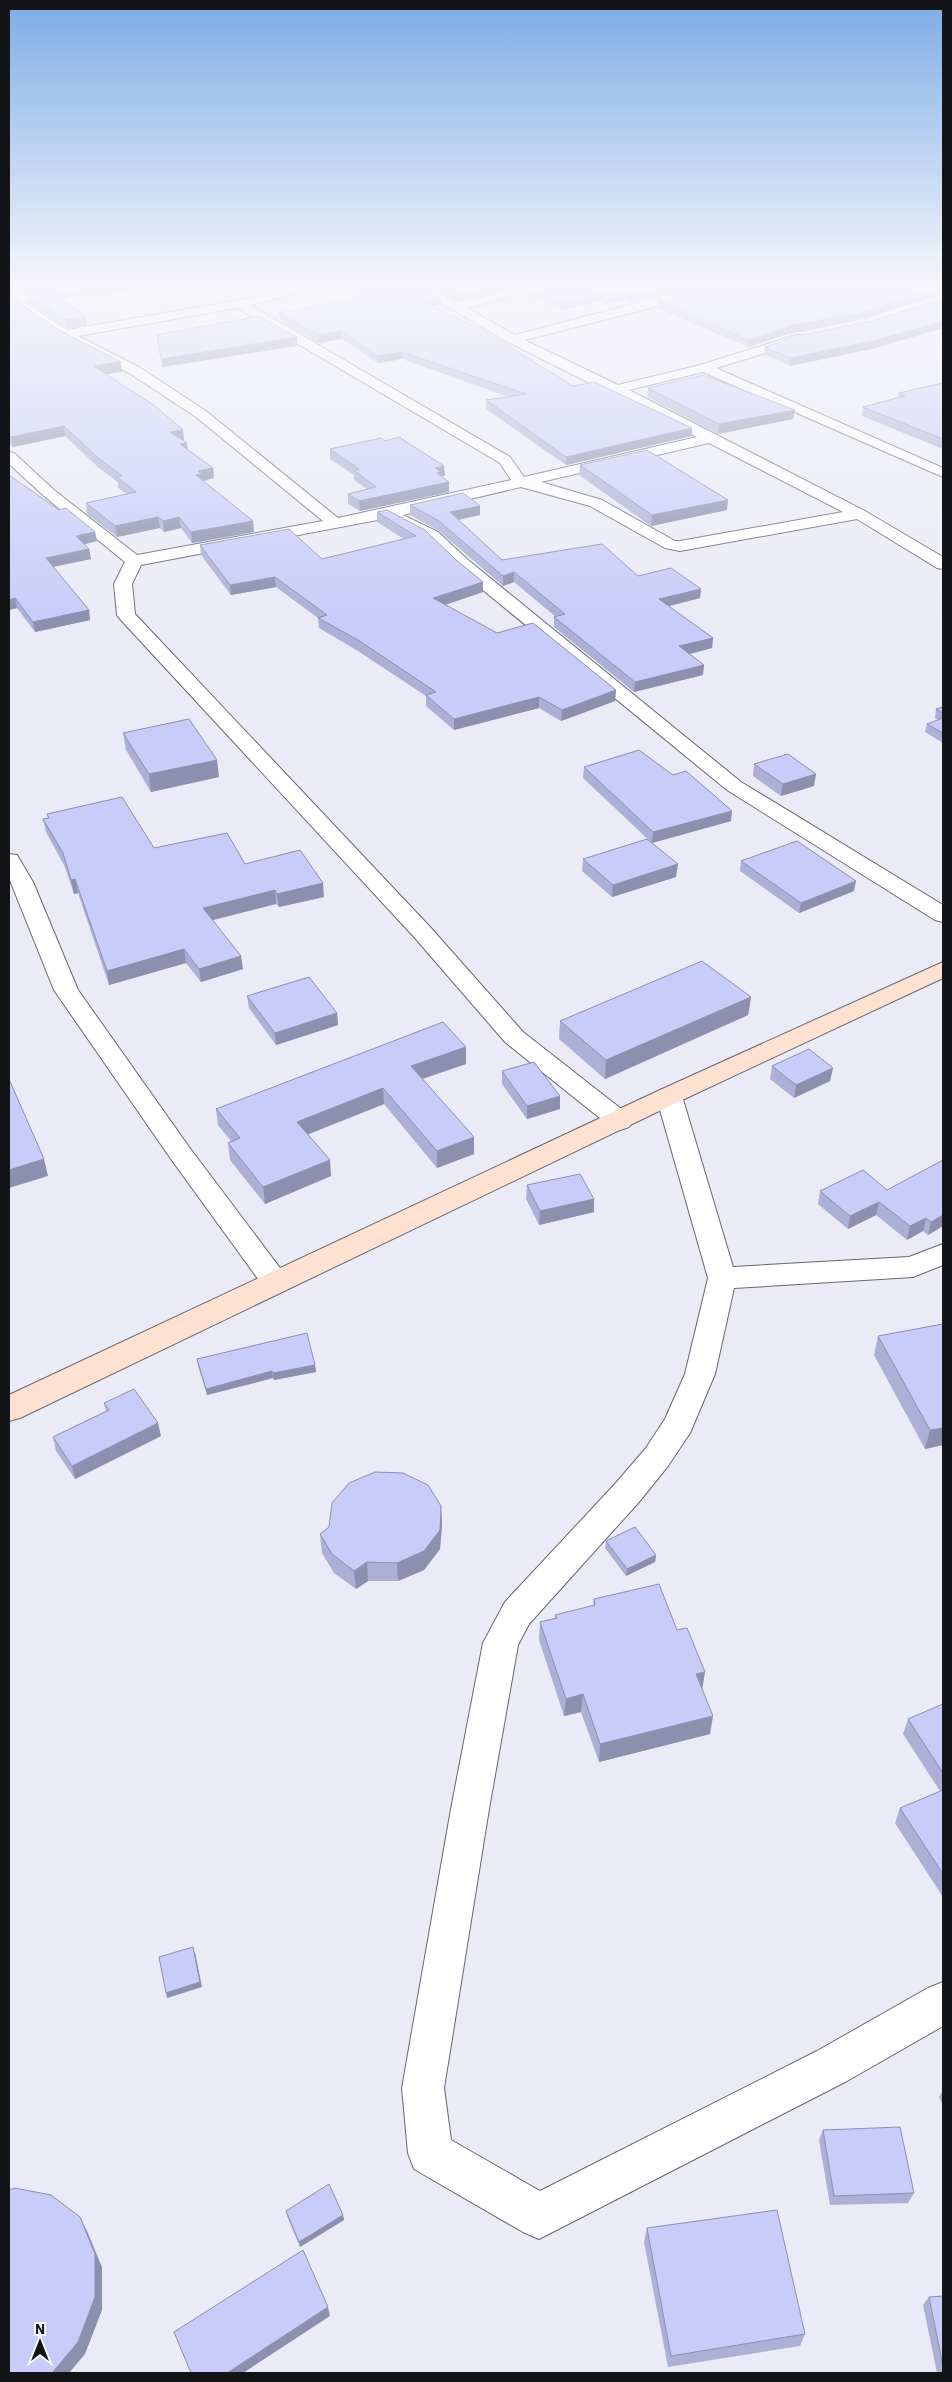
<svg xmlns="http://www.w3.org/2000/svg" width="952" height="2382" font-family="'IBM Plex Sans',sans-serif">
<rect width="100%" height="100%" fill="#eaebf6"/>
<g fill="none" stroke-linecap="round" stroke-linejoin="round">
<g stroke="#666770" stroke-width="2">
<g id="street">
<path d="M 61,283 L 83,283 L 23,301 L 67,330 L 239,300 L 313,283 L 336,283 L 250,305 L 510,457 L 524,477 L 697,437 L 508,342 L 407,283 L 423,283 L 458,303 L 541,283 L 564,283 L 467,308 L 515,335 L 675,293 L 723,283 L 749,283 L 525,340 L 618,385 L 700,365 L 796,335 L 806,335 L 807,338 L 806,341 L 716,368 L 943,468 L 943,477 L 703,372 L 629,390 L 865,511 L 943,557 L 943,569 L 937,568 L 857,519 L 680,551 L 665,548 L 590,506 L 521,487 L 403,515 L 438,532 L 468,560 L 741,782 L 943,905 L 943,922 L 935,920 L 727,790 L 456,568 L 426,538 L 388,518 L 141,565 L 132,584 L 135,614 L 431,928 L 523,1032 L 629,1115 L 633,1121 L 629,1127 L 620,1130 L 611,1127 L 505,1042 L 415,938 L 120,619 L 117,615 L 114,584 L 125,562 L 44,496 L 9,464 L 9,452 L 14,453 L 54,490 L 137,555 L 323,521 L 196,417 L 129,373 L 60,337 L 12,304 L 9,299 L 11,296 ZM 237,308 L 500,463 L 511,480 L 338,518 L 206,411 L 139,367 L 78,336 ZM 709,443 L 843,512 L 680,541 L 675,541 L 602,500 L 541,482 Z"/>
<polygon points="9,854 17,855 33,882 78,990 189,1147 286,1276 291,1283 286,1290 276,1293 266,1290 171,1159 54,990 9,878"/>
<polygon points="669,1088 678,1090 682,1096 733,1267 909,1257 943,1244 943,1265 913,1277 734,1288 715,1374 690,1433 668,1466 639,1502 529,1624 518,1645 489,1809 444,2088 451,2140 540,2191 817,2051 928,1988 943,1982 943,2026 847,2081 539,2239 523,2232 414,2169 408,2153 402,2088 451,1809 483,1643 505,1602 615,1484 646,1448 665,1419 685,1374 708,1278 656,1096 660,1090"/>
</g>
</g>
<g stroke="#666770" stroke-width="2">
<polygon id="secondary" points="943,962 943,978 678,1102 20,1418 9,1421 9,1395 660,1090"/>
</g>
<use href="#street" fill="#fff" fill-rule="evenodd"/>
<use href="#secondary" fill="#fee1d0" fill-rule="evenodd"/>
</g>
<g fill="#acafd6">
<polygon points="13,283 52,283 22,291"/>
<polygon points="62,283 180,283 162,287 62,298 86,317 87,325 67,328 27,302 26,294"/>
<polygon points="356,283 416,283 440,297 441,305 433,306 573,386 692,428 692,436 566,465 486,409 486,400 509,397 402,359 378,363 342,339 318,343 280,320 279,313 358,297"/>
<polygon points="428,283 531,283 458,301"/>
<polygon points="541,283 713,283 639,300 629,302 623,300 607,304 601,301 562,310 525,295 525,288"/>
<polygon points="943,283 943,295 942,294 863,319 788,334 748,347 657,308 658,301"/>
<polygon points="9,285 13,294 9,296 122,372 105,374 184,440 183,441 187,450 213,468 214,478 203,481 254,532 192,543 181,528 164,532 160,528 117,537 87,514 86,503 127,494 118,488 118,482 99,468 65,436 13,447 9,444"/>
<polygon points="872,321 876,348 790,366 764,354 765,347"/>
<polygon points="943,383 943,449 862,416 863,407 898,397 899,393"/>
<polygon points="648,388 793,419 718,434 647,397"/>
<polygon points="385,441 445,476 442,476 449,482 449,492 360,511 348,504 348,494 367,489 354,480 354,475 330,459 330,449"/>
<polygon points="580,465 727,510 651,526 579,475"/>
<polygon points="410,505 480,506 480,515 459,520 502,560 638,576 701,589 700,598 668,606 713,638 712,648 689,654 703,675 634,692 554,627 554,617 556,617 514,582 503,586 439,531 410,515"/>
<polygon points="59,510 95,532 97,541 84,544 89,549 91,559 53,567 89,610 90,620 35,632 17,608 9,610"/>
<polygon points="377,512 455,559 483,582 483,592 445,605 497,633 616,690 615,701 561,721 539,708 454,730 426,706 426,696 358,651 319,628 318,618 276,587 231,595 201,555 200,545 322,559 404,539 377,522"/>
<polygon points="943,707 943,743 925,732 927,724 938,720 935,718 936,709"/>
<polygon points="123,733 219,777 151,792 126,750"/>
<polygon points="754,764 814,786 781,796 753,776"/>
<polygon points="584,767 731,821 652,843 583,778"/>
<polygon points="47,814 154,848 245,864 324,897 279,907 276,904 213,920 243,969 201,982 186,963 109,985 78,893 74,894 65,867 46,832 43,819 48,818"/>
<polygon points="583,859 676,877 612,897 582,871"/>
<polygon points="741,861 854,891 799,913 740,871"/>
<polygon points="247,996 337,1013 338,1025 276,1045 249,1008"/>
<polygon points="751,997 748,1015 605,1079 559,1039 560,1021"/>
<polygon points="466,1047 466,1064 423,1079 474,1154 437,1168 384,1104 308,1134 331,1176 265,1204 230,1160 228,1143 231,1141 218,1125 216,1109"/>
<polygon points="772,1066 833,1068 830,1081 794,1098 770,1079"/>
<polygon points="502,1071 560,1109 527,1119 502,1084"/>
<polygon points="527,1185 594,1199 594,1212 539,1225 526,1199"/>
<polygon points="887,1190 943,1226 928,1235 923,1231 907,1240 876,1215 848,1229 818,1204 820,1191"/>
<polygon points="878,1336 943,1445 925,1449 874,1355"/>
<polygon points="197,1359 315,1365 316,1372 274,1380 273,1378 207,1395 198,1366"/>
<polygon points="104,1403 161,1436 75,1479 56,1451 53,1437 106,1411"/>
<polygon points="441,1506 442,1525 440,1549 424,1570 398,1581 368,1581 356,1589 334,1573 322,1553 320,1534"/>
<polygon points="606,1541 656,1555 655,1562 626,1576 605,1548"/>
<polygon points="594,1599 677,1630 705,1672 702,1689 710,1734 599,1762 581,1712 564,1716 539,1640 540,1622 555,1618 555,1615 593,1606"/>
<polygon points="943,1704 943,1897 895,1823 900,1808 940,1791 903,1734 908,1719"/>
<polygon points="943,2090 943,2105 939,2097"/>
<polygon points="823,2130 914,2193 908,2203 830,2205 819,2140"/>
<polygon points="286,2211 343,2215 344,2220 300,2247 287,2216"/>
<polygon points="647,2228 805,2334 800,2346 668,2367 644,2242"/>
<polygon points="943,2296 943,2373 937,2373 923,2305 929,2297"/>
</g>
<g fill="#8c8fae">
<polygon points="22,283 52,283 22,291 21,284"/>
<polygon points="126,283 180,283 162,287 55,299 54,291"/>
<polygon points="501,283 531,283 458,301 458,294"/>
<polygon points="681,283 713,283 639,300 629,302 629,294"/>
<polygon points="11,285 13,294 9,297 9,287"/>
<polygon points="943,287 942,294 863,319 788,334 748,347 748,340 789,326"/>
<polygon points="624,292 623,300 607,304 608,296"/>
<polygon points="601,294 601,301 562,310 563,302"/>
<polygon points="440,297 441,305 421,308 421,301"/>
<polygon points="86,317 87,325 67,328 66,320"/>
<polygon points="943,321 943,328 876,348 790,366 791,358"/>
<polygon points="342,331 342,339 318,343 318,335"/>
<polygon points="297,337 297,346 162,367 161,359"/>
<polygon points="402,352 402,359 378,363 377,356"/>
<polygon points="121,362 122,372 94,376 93,366"/>
<polygon points="795,410 793,419 718,434 719,424"/>
<polygon points="64,426 65,436 13,447 11,437"/>
<polygon points="692,428 692,436 566,465 566,457"/>
<polygon points="183,430 184,440 172,443 170,432"/>
<polygon points="187,443 188,453 180,444"/>
<polygon points="444,466 445,476 441,476 441,482 435,468"/>
<polygon points="213,468 214,478 203,481 196,475 198,471"/>
<polygon points="449,482 449,492 360,511 359,501"/>
<polygon points="728,500 727,510 651,526 652,515"/>
<polygon points="480,506 480,515 451,521 450,512"/>
<polygon points="158,517 160,528 117,537 115,526"/>
<polygon points="179,517 181,528 164,532 163,521"/>
<polygon points="253,521 254,532 192,543 191,532"/>
<polygon points="95,532 97,541 78,546 76,536"/>
<polygon points="89,549 91,559 47,568 46,558"/>
<polygon points="514,572 514,582 503,586 503,576"/>
<polygon points="275,577 276,587 231,595 230,585"/>
<polygon points="483,582 483,592 433,609 433,598"/>
<polygon points="701,589 700,598 658,609 659,599"/>
<polygon points="15,598 17,608 9,610 9,600"/>
<polygon points="89,610 90,620 35,632 33,622"/>
<polygon points="713,638 712,648 678,657 679,646"/>
<polygon points="704,665 703,675 634,692 635,682"/>
<polygon points="616,690 615,701 561,721 562,710"/>
<polygon points="539,697 539,708 454,730 454,719"/>
<polygon points="217,760 219,777 151,792 149,774"/>
<polygon points="816,774 814,786 781,796 783,784"/>
<polygon points="732,811 731,821 652,843 653,832"/>
<polygon points="678,864 676,877 612,897 613,885"/>
<polygon points="75,879 78,893 74,894 71,880"/>
<polygon points="856,881 854,891 799,913 801,903"/>
<polygon points="323,883 324,897 279,907 277,894"/>
<polygon points="275,890 276,904 205,922 203,908"/>
<polygon points="184,949 186,963 109,985 107,971"/>
<polygon points="241,956 243,969 201,982 199,969"/>
<polygon points="751,997 748,1015 605,1079 606,1060"/>
<polygon points="337,1013 338,1025 276,1045 275,1033"/>
<polygon points="466,1047 466,1064 412,1082 411,1066"/>
<polygon points="833,1068 830,1081 794,1098 796,1085"/>
<polygon points="383,1088 384,1104 299,1138 297,1122"/>
<polygon points="560,1096 560,1109 527,1119 527,1106"/>
<polygon points="474,1137 474,1154 437,1168 437,1151"/>
<polygon points="44,1159 48,1176 9,1188 9,1170"/>
<polygon points="330,1160 331,1176 265,1204 263,1187"/>
<polygon points="594,1199 594,1212 539,1225 540,1211"/>
<polygon points="879,1202 876,1215 848,1229 850,1216"/>
<polygon points="943,1215 943,1226 928,1235 931,1222"/>
<polygon points="926,1218 923,1231 907,1240 910,1226"/>
<polygon points="315,1365 316,1372 274,1380 273,1373"/>
<polygon points="272,1371 273,1378 207,1395 206,1389"/>
<polygon points="158,1423 161,1436 75,1479 72,1466"/>
<polygon points="943,1428 943,1445 925,1449 930,1430"/>
<polygon points="441,1506 442,1525 440,1549 424,1570 398,1581 397,1563"/>
<polygon points="656,1555 655,1562 626,1576 627,1569"/>
<polygon points="367,1562 368,1581 356,1589 354,1571"/>
<polygon points="705,1672 702,1690 696,1674"/>
<polygon points="583,1694 581,1712 564,1716 566,1699"/>
<polygon points="713,1716 710,1734 599,1762 600,1744"/>
<polygon points="195,1952 202,1987 167,1998 166,1993"/>
<polygon points="343,2215 344,2220 300,2247 299,2242"/>
<polygon points="80,2217 87,2231 102,2267 102,2310 85,2354 69,2373 52,2373"/>
<polygon points="328,2307 330,2316 243,2373 227,2373"/>
</g>
<g fill="#c8ccf9" stroke="#8c8fae">
<polygon points="62,283 126,283 54,291 86,317 66,320 26,294"/>
<polygon points="357,283 416,283 440,297 421,301 483,330 573,386 594,382 692,428 566,457 486,400 526,394 402,352 377,356 342,331 318,335 279,313 359,297"/>
<polygon points="440,283 501,283 458,294"/>
<polygon points="541,283 681,283 640,293 629,294 624,292 608,296 601,294 563,302 525,288"/>
<polygon points="727,283 943,283 943,287 864,312 789,326 748,340 658,301"/>
<polygon points="9,295 9,296 57,329 121,362 93,366 155,406 183,430 170,432 187,443 180,444 213,468 198,471 202,474 196,475 253,521 191,532 179,517 163,521 158,517 115,526 86,503 136,492 117,477 122,476 97,457 64,426 11,437 9,435"/>
<polygon points="943,299 943,321 877,340 791,358 765,347 797,336 872,321"/>
<polygon points="259,316 297,337 161,359 157,335"/>
<polygon points="703,375 795,410 719,424 648,388"/>
<polygon points="943,383 943,439 863,407 905,396 899,393"/>
<polygon points="399,437 444,466 435,468 441,472 437,473 449,482 359,501 348,494 376,487 354,470 359,469 330,449 381,438 385,441"/>
<polygon points="647,450 728,500 652,515 580,465"/>
<polygon points="9,475 59,510 66,508 95,532 76,536 89,549 46,558 89,610 33,622 15,598 9,600"/>
<polygon points="463,493 480,506 450,512 502,560 602,544 638,576 671,568 701,589 659,599 713,638 679,646 704,665 635,682 554,617 565,614 514,572 503,576 439,521 410,505"/>
<polygon points="387,510 425,530 455,559 483,582 433,598 497,633 533,623 616,690 562,710 539,697 454,719 426,695 436,692 358,640 318,618 327,615 275,577 230,585 200,545 289,529 322,559 416,536 377,512"/>
<polygon points="943,707 943,713 936,709"/>
<polygon points="943,718 943,733 927,724"/>
<polygon points="189,719 217,760 149,774 123,733"/>
<polygon points="639,750 673,775 686,771 732,811 653,832 584,767"/>
<polygon points="788,754 816,774 783,784 754,764"/>
<polygon points="122,797 154,848 227,833 245,864 300,850 323,883 277,894 275,890 203,908 241,956 199,969 184,949 107,971 75,879 71,880 63,853 43,819 49,818 47,814"/>
<polygon points="647,839 678,864 613,885 583,859"/>
<polygon points="797,841 856,881 801,903 741,861"/>
<polygon points="702,961 751,997 606,1060 560,1021"/>
<polygon points="309,977 337,1013 275,1033 247,996"/>
<polygon points="443,1022 466,1047 411,1066 474,1137 437,1151 383,1088 297,1122 330,1160 263,1187 228,1143 240,1138 216,1109"/>
<polygon points="809,1049 833,1068 796,1085 772,1066"/>
<polygon points="534,1062 560,1096 527,1106 502,1071"/>
<polygon points="9,1079 44,1159 9,1170"/>
<polygon points="943,1160 943,1215 931,1222 926,1218 910,1226 879,1202 850,1216 820,1191 863,1170 887,1190"/>
<polygon points="580,1174 594,1199 540,1211 527,1185"/>
<polygon points="943,1324 943,1428 930,1430 878,1336"/>
<polygon points="307,1333 315,1365 273,1373 272,1371 206,1389 197,1359"/>
<polygon points="134,1389 158,1423 72,1466 53,1437 109,1410 104,1403"/>
<polygon points="375,1472 403,1473 428,1485 441,1506 440,1530 424,1551 397,1563 367,1562 354,1571 332,1554 320,1534 329,1527 332,1503 349,1483"/>
<polygon points="635,1527 656,1555 627,1569 606,1541"/>
<polygon points="659,1584 677,1630 687,1628 705,1672 696,1674 713,1716 600,1744 583,1694 566,1699 540,1622 557,1618 555,1615 595,1605 594,1599"/>
<polygon points="943,1704 943,1773 908,1719"/>
<polygon points="943,1790 943,1874 900,1808"/>
<polygon points="193,1947 200,1982 166,1993 159,1957"/>
<polygon points="900,2127 914,2193 834,2196 823,2130"/>
<polygon points="329,2184 343,2215 299,2242 286,2211"/>
<polygon points="15,2188 51,2195 80,2217 95,2254 95,2297 78,2342 52,2373 9,2373 9,2190"/>
<polygon points="777,2210 805,2334 671,2356 647,2228"/>
<polygon points="303,2250 328,2307 227,2373 191,2373 174,2332"/>
<polygon points="943,2296 943,2366 929,2297"/>
</g>
<linearGradient id="sky" x2="0" y2="1"><stop stop-color="#7dace5"/><stop offset="0.46" stop-color="#f6f6fb"/><stop offset="1" stop-color="#f6f6fb" stop-opacity="0"/></linearGradient>
<rect width="952" height="617" fill="url(#sky)"/>
<rect width="952" height="2382" fill="none" stroke="#131417" stroke-width="20"/>
<g transform="translate(40 2342)" stroke="#f8f9ff" stroke-width="4" paint-order="stroke">
<path d="M0-4L9 19L0 12L-9 19Z" fill="#131417"/>
<text y="-8" font-size="14" font-weight="bold" text-anchor="middle" fill="#131417">N</text>
</g>
</svg>
